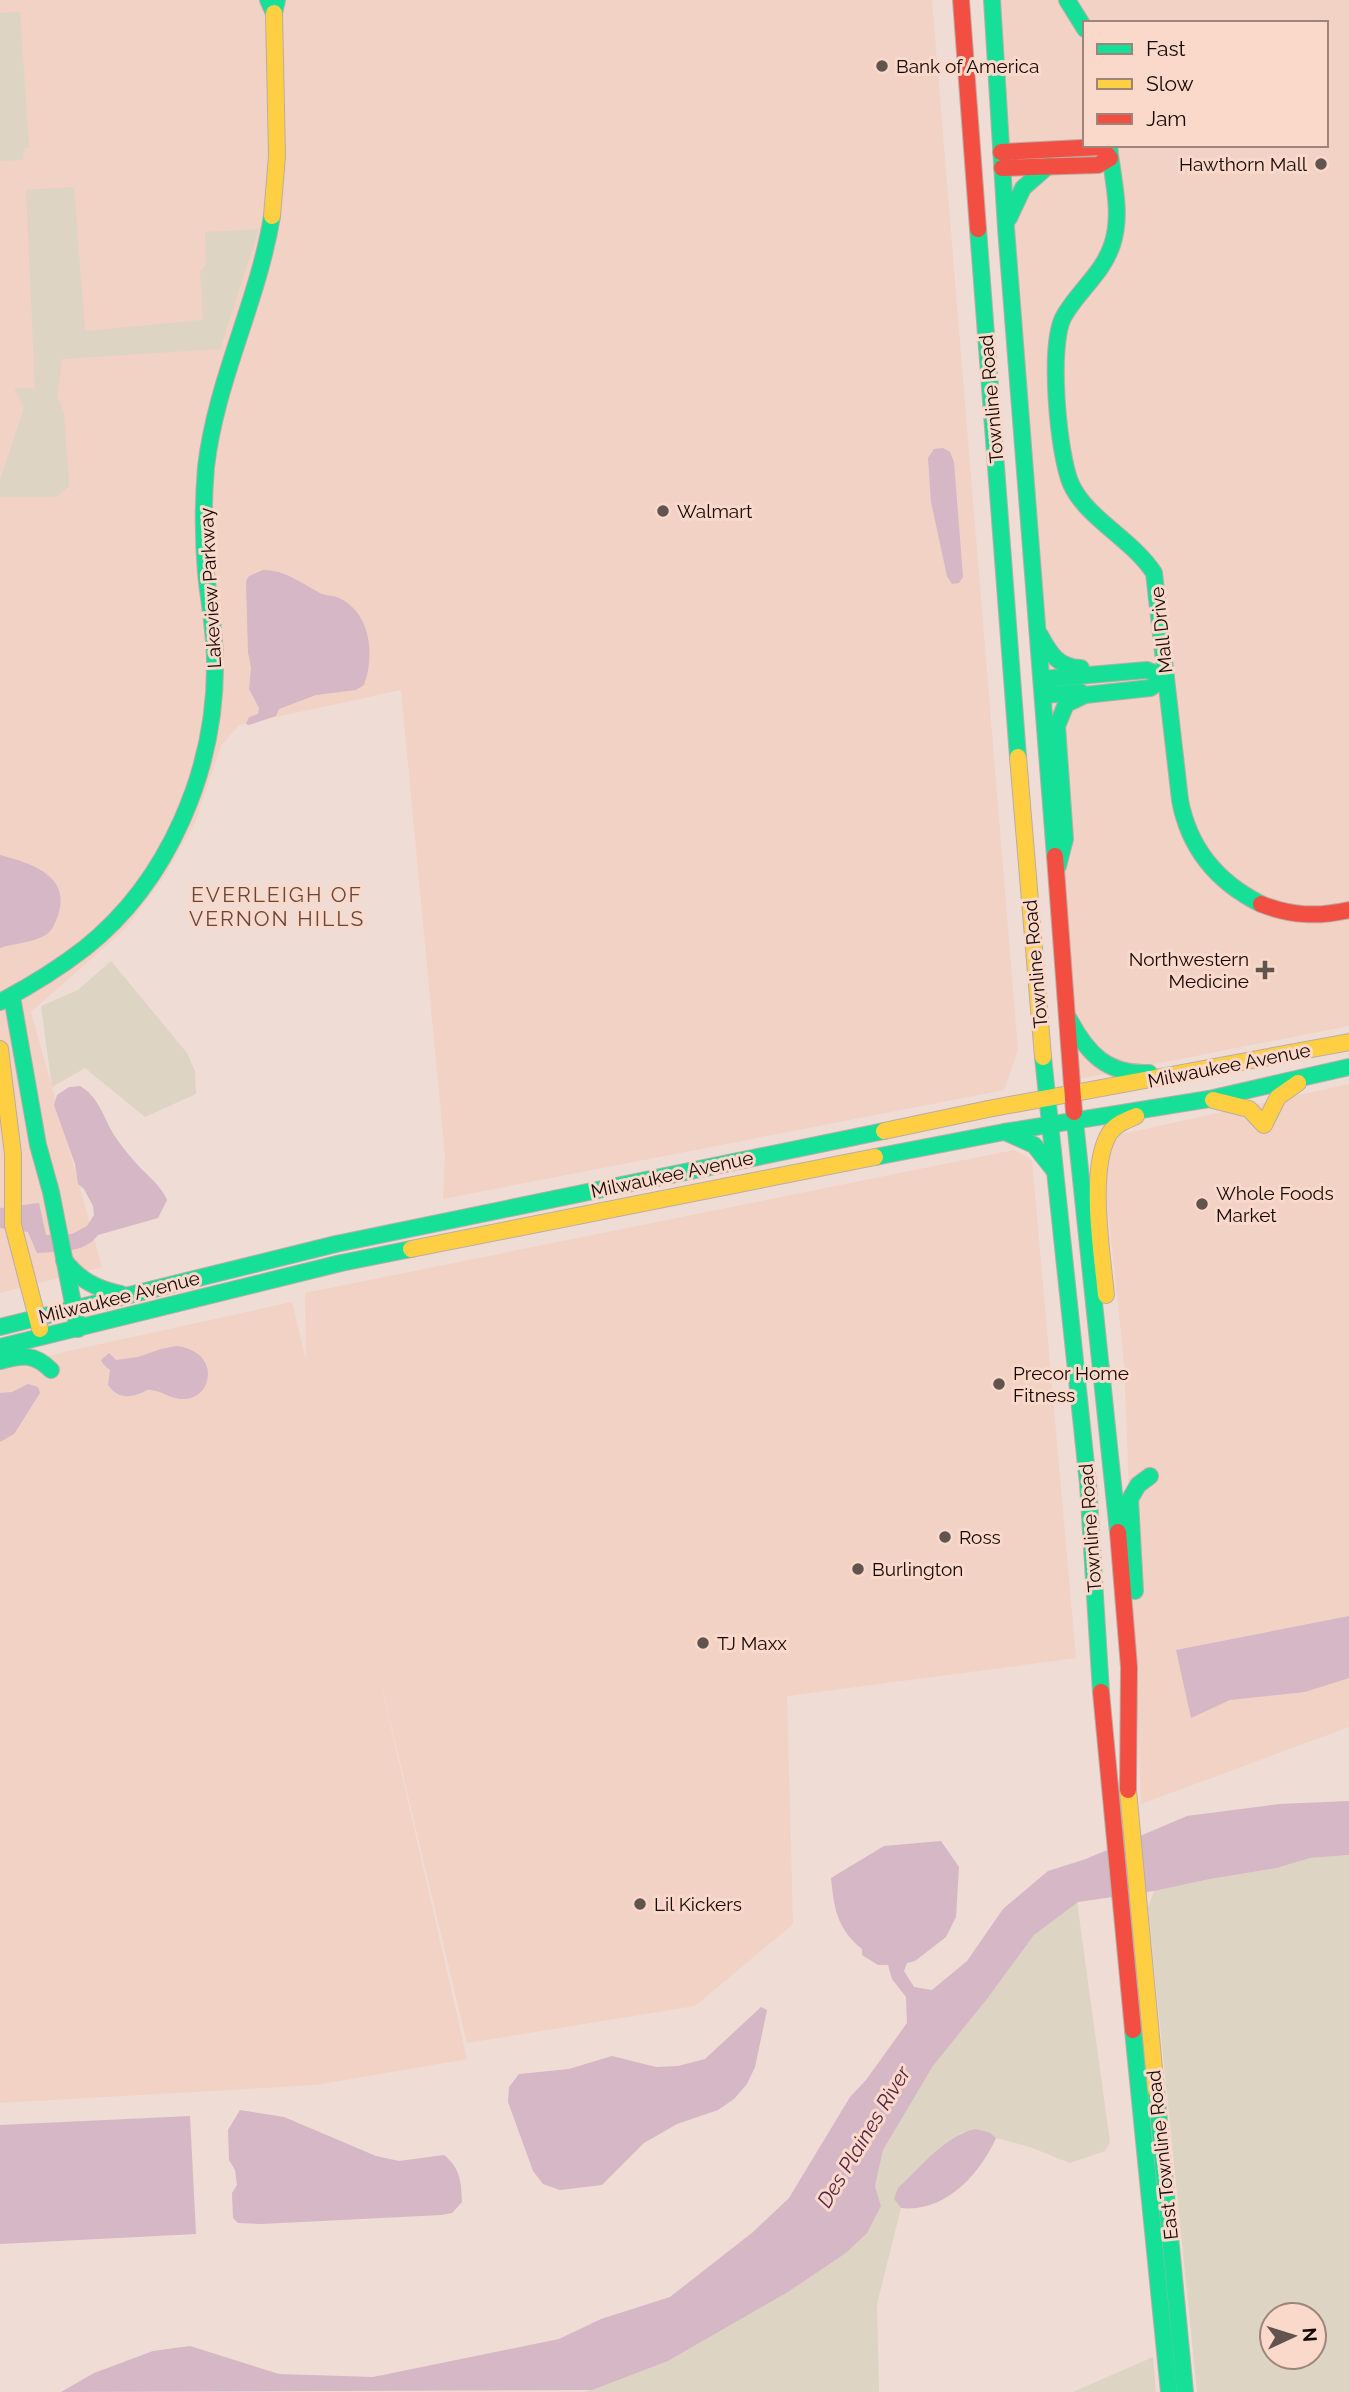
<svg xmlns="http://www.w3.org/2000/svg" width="1349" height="2392" font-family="Raleway,sans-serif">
<rect width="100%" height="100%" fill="#efdcd5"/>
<g fill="#f1d2c5" fill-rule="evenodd">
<polygon points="0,0 932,0 1018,1050 1004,1090 443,1199 445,1156 401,690 239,725 221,746 195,823 164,877 125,929 31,1012 102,1267 0,1293"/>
<path d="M 998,0 L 1349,0 L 1349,1026 L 1078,1079 L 1007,154 ZM 1085,23 L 1326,23 L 1326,145 L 1085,145 Z"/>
<polygon points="1349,1084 1349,1727 1141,1804 1124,1362 1102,1155 1118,1135"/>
<polygon points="1014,1150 1032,1160 1076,1658 787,1696 793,1924 695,2006 467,2043 373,1649 467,2059 316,2085 0,2103 0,1369 64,1352 292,1302 306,1360 305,1293"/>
</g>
<g fill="#ddd4c4" fill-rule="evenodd">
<polygon points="20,12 29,147 24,149 23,160 0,161 0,13"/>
<polygon points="74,187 85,331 203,320 200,272 206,265 205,232 259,229 220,349 62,359 57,397 64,412 69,486 57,497 0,497 0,480 24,408 14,388 35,388 26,190"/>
<polygon points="111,961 187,1053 195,1071 196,1094 145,1117 85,1068 52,1087 41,1006 78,990"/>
<path d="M 1349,1855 L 1349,2392 L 1197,2392 L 1148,1907 L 1154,1891 L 1210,1879 L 1277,1868 L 1310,1858 ZM 1272,2315 L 1314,2315 L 1314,2357 L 1272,2357 Z"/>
<polygon points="1077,1902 1110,2142 1105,2151 1070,2163 1030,2147 996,2138 989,2132 975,2129 961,2133 894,2199 901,2208 877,2304 879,2392 584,2392 668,2361 788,2292 846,2253 866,2233 881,2206 875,2186 883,2150 933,2066 987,1999 1034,1935"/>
<polygon points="1153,2357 1156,2392 1073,2392"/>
</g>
<g fill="#d5b7c5">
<polygon points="943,448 950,452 954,462 963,577 959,583 952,584 947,576 931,502 928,458 934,449"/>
<path d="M 263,570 C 284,570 300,582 318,592 C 324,596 332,595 339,598 C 371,613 375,655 364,685 L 356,690 L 316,695 L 279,709 L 276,716 L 249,725 L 246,724 L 249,717 L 258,714 L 259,708 L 249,689 L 251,668 L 248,652 L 246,581 L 249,576 Z"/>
<path d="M 0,855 C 30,863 72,875 58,916 C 55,922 53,930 47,934 C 34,943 14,943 0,948 Z"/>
<path d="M 80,1086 C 99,1097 103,1117 114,1135 C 120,1144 127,1153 135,1162 C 145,1174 161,1185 167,1200 L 158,1218 L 98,1235 C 84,1254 58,1251 37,1253 L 28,1232 L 0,1228 L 0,1208 L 39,1203 L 46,1235 L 72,1234 L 87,1226 L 94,1215 L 93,1206 L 84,1189 L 78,1184 L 75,1164 L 54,1105 L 57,1095 L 69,1087 Z"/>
<path d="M 176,1346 C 222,1351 213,1400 183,1399 C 171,1399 162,1391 151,1390 C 146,1389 146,1391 141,1393 C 126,1399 117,1397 108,1385 L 110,1370 L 104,1365 L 101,1360 L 109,1353 L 116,1360 L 138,1357 L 161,1349 Z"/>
<polygon points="28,1384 38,1387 40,1393 14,1434 0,1442 0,1393 12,1392"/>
<polygon points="1349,1616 1349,1678 1305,1692 1230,1700 1191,1718 1176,1650"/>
<path d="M 1349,1801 L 1349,1855 L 1310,1858 L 1277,1868 L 1210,1879 L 1154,1891 L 1078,1902 L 1034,1935 L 987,1999 L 933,2066 L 883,2150 L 875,2186 L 881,2206 L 867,2233 L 846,2253 L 788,2292 L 668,2361 L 592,2390 L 61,2392 L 94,2373 L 153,2351 L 190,2346 L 279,2374 L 373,2377 L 559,2339 L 601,2319 L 670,2297 L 753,2232 L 789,2198 L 850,2097 L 866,2080 L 907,2023 L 906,1997 L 892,1979 L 888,1965 L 878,1965 L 862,1955 L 862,1949 C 837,1929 834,1908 831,1878 L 884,1846 L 941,1841 L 959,1867 L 956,1917 L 946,1937 L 915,1961 L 907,1963 L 904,1971 L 914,1987 L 932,1990 L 967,1961 L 1003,1909 L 1048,1871 L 1086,1859 L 1187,1816 L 1279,1804 Z"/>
<polygon points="761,2007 767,2010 755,2067 747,2084 734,2099 718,2110 677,2124 644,2143 602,2185 560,2190 543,2184 533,2171 508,2102 509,2087 519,2074 569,2069 612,2056 656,2067 678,2066 705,2059"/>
<path d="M 240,2110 L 284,2117 L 376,2156 L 399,2161 L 444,2155 C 461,2169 461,2182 462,2202 L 452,2213 L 441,2215 L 261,2224 L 238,2223 L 233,2218 L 232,2193 L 237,2185 L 235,2170 L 229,2160 L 228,2130 Z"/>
<polygon points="190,2116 196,2234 0,2244 0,2125"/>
<path d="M 975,2129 L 989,2132 L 996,2138 C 980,2174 945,2213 901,2208 L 894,2199 L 898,2188 C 921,2167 945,2136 975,2129 Z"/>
</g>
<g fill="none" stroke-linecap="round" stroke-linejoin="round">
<g stroke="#bbaca6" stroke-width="18">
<g id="fast">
<polyline points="268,0 274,13 277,0"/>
<polyline points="992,0 1006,228 1055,856"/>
<polyline points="1067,0 1085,29"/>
<path d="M 1109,145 C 1112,178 1123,213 1112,245 C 1103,273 1078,291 1064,316 C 1048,343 1058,455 1071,484 C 1086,518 1132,539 1154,573 L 1180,800 C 1189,849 1217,882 1261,904"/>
<polyline points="1009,218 1023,188 1048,166"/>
<polyline points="978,229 1018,757"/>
<path d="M 1040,635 C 1050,654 1058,667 1081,668"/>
<polyline points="1043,679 1147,670 1166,678"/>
<polyline points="1044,695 1080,692 1085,695 1150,688 1166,678"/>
<polyline points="1058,866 1065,839 1057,726 1066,704 1085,695"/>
<polyline points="12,997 38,1145 51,1192 78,1329"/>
<path d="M 0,1002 C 30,986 58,969 85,948 C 169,881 216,769 215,663 C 215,632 209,603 206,573 C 203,538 203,502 206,467 C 216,380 258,302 272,216"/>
<path d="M 1069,1019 C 1087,1053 1107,1075 1149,1073"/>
<polyline points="1043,1057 1088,1484 1101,1692"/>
<polyline points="1074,1112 1118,1532"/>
<polyline points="1005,1132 1034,1145 1053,1169"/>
<polyline points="875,1157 1004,1132 1209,1099 1349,1067"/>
<path d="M 64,1260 C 79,1280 97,1289 121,1294"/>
<polyline points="0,1327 336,1244 884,1131"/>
<polyline points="0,1347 341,1263 411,1249"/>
<path d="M 0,1361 C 21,1355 34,1353 51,1370"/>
<polyline points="1135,1591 1130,1499 1138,1485 1150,1476"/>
<polyline points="1133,2030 1169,2392"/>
<polyline points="1156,2090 1185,2392"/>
</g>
</g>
<g stroke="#bbaca6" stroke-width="18">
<g id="slow">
<polyline points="272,216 277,156 274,13"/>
<polyline points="1018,757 1043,1057"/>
<polyline points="0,1049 13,1154 13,1225 40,1329"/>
<polyline points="1213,1100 1249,1109 1264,1125 1278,1097 1298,1083"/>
<polyline points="884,1131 988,1109 1349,1042"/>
<polyline points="411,1249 875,1157"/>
<path d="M 1106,1295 C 1102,1253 1088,1170 1109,1134 C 1115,1124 1127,1120 1136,1116"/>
<polyline points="1128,1790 1156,2090"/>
</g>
</g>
<g stroke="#bbaca6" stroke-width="18">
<g id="jam">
<polyline points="961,0 978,229"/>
<polyline points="1001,152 1101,147 1110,158 1098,165 1002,168"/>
<polyline points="1055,856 1074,1112"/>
<path d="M 1261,904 C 1291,916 1318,917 1349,910"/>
<polyline points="1118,1532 1129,1667 1128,1790"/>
<polyline points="1101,1692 1133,2030"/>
</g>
</g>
<use href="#fast" stroke="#16e098" stroke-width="16"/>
<use href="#slow" stroke="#ffcf43" stroke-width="16"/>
<use href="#jam" stroke="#f24e42" stroke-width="16"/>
</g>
<g fill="#61534e" stroke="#fad8ca" stroke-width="2.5">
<circle cx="882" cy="66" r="7"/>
<circle cx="1321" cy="164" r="7"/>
<circle cx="663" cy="511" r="7"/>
<path d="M1261.5 959.5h7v7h7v7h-7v7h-7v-7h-7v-7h7z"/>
<circle cx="1202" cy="1204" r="7"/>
<circle cx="999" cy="1384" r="7"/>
<circle cx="945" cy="1537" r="7"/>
<circle cx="858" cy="1569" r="7"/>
<circle cx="703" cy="1643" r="7"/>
<circle cx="640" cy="1904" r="7"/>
</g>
<g text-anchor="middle" stroke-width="6" stroke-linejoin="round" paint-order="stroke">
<g font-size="19" fill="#140905" stroke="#fad8ca" text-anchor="start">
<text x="896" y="73">Bank of America</text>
<text x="1307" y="171" text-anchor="end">Hawthorn Mall</text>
<text x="677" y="518">Walmart</text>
<text x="1249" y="966" text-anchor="end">Northwestern<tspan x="1249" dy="22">Medicine</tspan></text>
<text x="1216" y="1200">Whole Foods<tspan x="1216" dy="22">Market</tspan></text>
<text x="1013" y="1380">Precor Home<tspan x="1013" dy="22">Fitness</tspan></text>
<text x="959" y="1544">Ross</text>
<text x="872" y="1576">Burlington</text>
<text x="717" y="1650">TJ Maxx</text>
<text x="654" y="1911">Lil Kickers</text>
</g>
<g font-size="19" fill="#140905" stroke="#fad8ca">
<text transform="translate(991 399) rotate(-95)" y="7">Townline Road</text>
<text transform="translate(210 588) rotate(-93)" y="7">Lakeview Parkway</text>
<text transform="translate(1161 630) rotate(-96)" y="7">Mall Drive</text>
<text transform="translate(1035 964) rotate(-95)" y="7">Townline Road</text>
<text transform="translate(1229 1065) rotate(-11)" y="7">Milwaukee Avenue</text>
<text transform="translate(672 1174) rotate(-12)" y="7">Milwaukee Avenue</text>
<text transform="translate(119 1297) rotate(-14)" y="7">Milwaukee Avenue</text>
<text transform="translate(1090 1528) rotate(-94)" y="7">Townline Road</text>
<text transform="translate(1162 2155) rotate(-96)" y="7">East Townline Road</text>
</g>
<g font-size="21" letter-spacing="2" fill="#64483c" stroke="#fad8ca">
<text x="277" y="902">EVERLEIGH OF<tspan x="277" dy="24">VERNON HILLS</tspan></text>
</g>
<g font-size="21" font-style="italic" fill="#502344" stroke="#fad8ca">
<text transform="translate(864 2137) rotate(-59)" y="7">Des Plaines River</text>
</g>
</g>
<rect x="1083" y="21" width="245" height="126" fill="#fad8ca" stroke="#9e857b" stroke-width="2"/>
<rect x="1097" y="44" width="35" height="10" fill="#16e098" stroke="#9e857b" stroke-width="2"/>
<text x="1146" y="56" font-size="21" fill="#140905">Fast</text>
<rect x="1097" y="79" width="35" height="10" fill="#ffcf43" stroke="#9e857b" stroke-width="2"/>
<text x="1146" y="91" font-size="21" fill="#140905">Slow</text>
<rect x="1097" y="114" width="35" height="10" fill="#f24e42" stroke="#9e857b" stroke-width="2"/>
<text x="1146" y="126" font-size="21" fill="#140905">Jam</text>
<g transform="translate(1293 2336) rotate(86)"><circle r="33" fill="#fad8ca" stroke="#9e857b" stroke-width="2"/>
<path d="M0-5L12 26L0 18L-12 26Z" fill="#61534e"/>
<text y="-10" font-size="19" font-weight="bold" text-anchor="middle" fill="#140905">N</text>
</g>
</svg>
